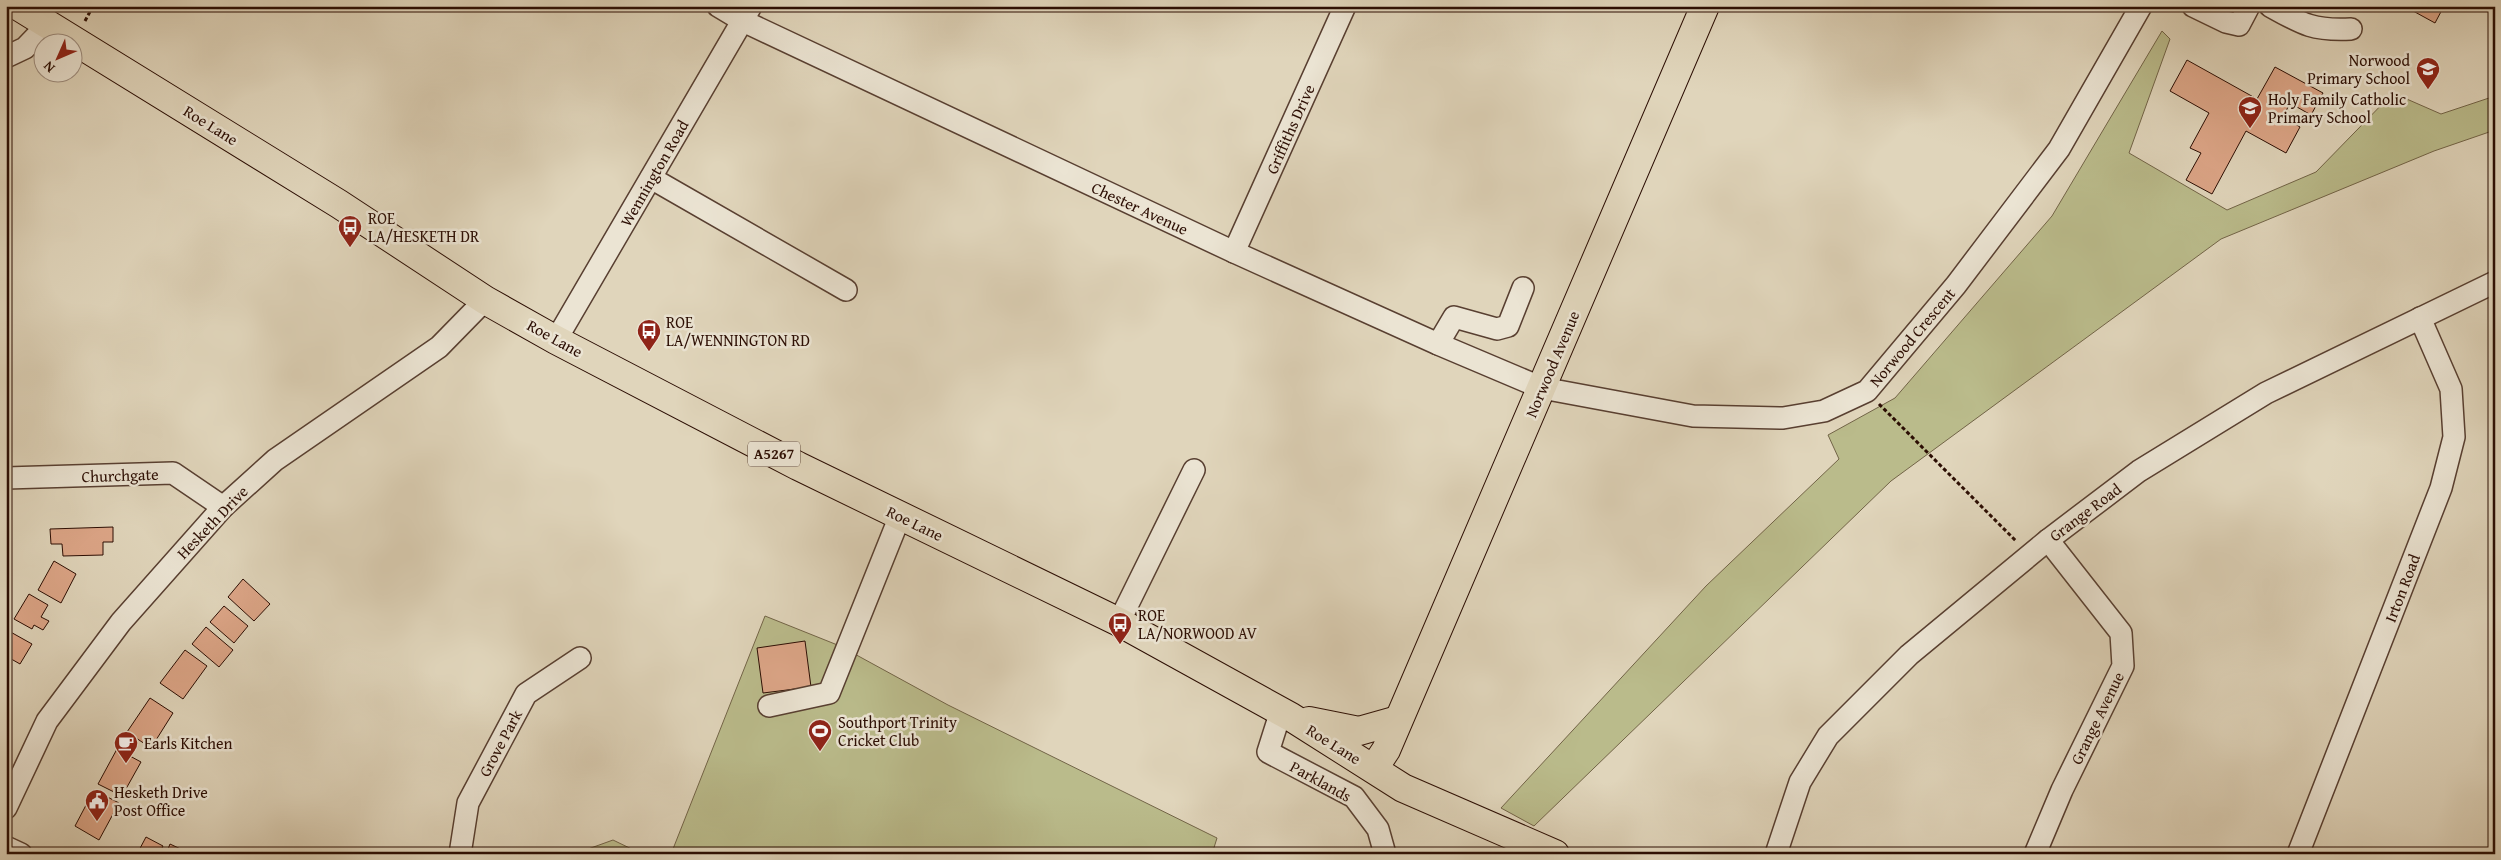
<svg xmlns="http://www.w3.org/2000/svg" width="2501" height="860" font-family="'Gentium Book Plus',serif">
<rect width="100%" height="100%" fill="#e0d5bb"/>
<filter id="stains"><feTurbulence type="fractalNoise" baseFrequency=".004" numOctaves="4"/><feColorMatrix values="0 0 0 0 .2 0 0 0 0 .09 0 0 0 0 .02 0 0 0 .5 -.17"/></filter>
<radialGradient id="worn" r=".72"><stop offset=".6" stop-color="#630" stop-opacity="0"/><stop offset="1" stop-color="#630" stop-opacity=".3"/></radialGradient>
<g fill="#babb8b" stroke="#726447">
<polygon points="2162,31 2170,39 2129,153 2227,210 2316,172 2393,93 2441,114 2495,96 2495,130 2434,151 2221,239 1891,481 1534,826 1501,808 1706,586 1839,459 1828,435 1895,398 2052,216"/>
<polygon points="765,616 840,646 948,705 1217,838 1212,854 671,854"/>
<polygon points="613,840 642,854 577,854 577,853"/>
</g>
<g fill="#dda688" stroke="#2b0d03">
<polygon points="2404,6 2444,6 2435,23"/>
<polygon points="2187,60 2257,99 2275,67 2323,93 2311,115 2290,103 2283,117 2300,127 2286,153 2246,131 2212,194 2186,180 2201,153 2190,148 2209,113 2170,91"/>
<polygon points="113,527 113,542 103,542 103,555 63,556 62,544 51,544 50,529"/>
<polygon points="54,561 76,574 61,603 38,590"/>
<polygon points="243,579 270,604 254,621 228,597"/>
<polygon points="29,594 48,605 41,617 49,621 43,630 34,625 32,629 14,619"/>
<polygon points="224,606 248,626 234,643 210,622"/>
<polygon points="206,627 233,650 219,667 192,644"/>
<polygon points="7,630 32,644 20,664 6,656"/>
<polygon points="805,641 811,687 763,693 757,648"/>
<polygon points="185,650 207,666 183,699 160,683"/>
<polygon points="150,698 173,713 151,748 127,732"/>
<polygon points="117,749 141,762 122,796 98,784"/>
<polygon points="94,790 119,803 99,840 75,826"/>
<polygon points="146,837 163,846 159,854 137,854"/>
<polygon points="170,844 187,852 186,854 166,854"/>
</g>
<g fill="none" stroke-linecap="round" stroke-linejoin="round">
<g stroke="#583f31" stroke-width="24">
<g id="minor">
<polyline points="718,6 743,21 1234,252 1438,344 1542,388 1693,416 1783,418 1824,411 1867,391 1956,285 2059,149 2141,6"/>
<polyline points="2193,6 2226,22 2239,25 2249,6"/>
<path d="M 2270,6 C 2302,24 2313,31 2351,29"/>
<polyline points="6,57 25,48 48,24"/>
<polyline points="651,178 846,290"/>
<polyline points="1234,252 1345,6"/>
<polyline points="556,340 751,6"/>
<polyline points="1438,344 1454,317 1497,329 1508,326 1523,288"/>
<polyline points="6,478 173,473 223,507"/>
<polyline points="1119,622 1194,470"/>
<polyline points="769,706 829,693 900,516"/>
<polyline points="1281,711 1268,752 1354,797 1378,829 1385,854"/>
<polyline points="6,808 47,721 121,622 223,507 275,460 439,347 485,300"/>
<polyline points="6,847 21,854"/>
<polyline points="460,854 468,803 526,694 580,658"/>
<polyline points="1776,854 1800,782 1828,736 1909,655 2048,540 2139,471 2266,393 2495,282"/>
<polyline points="2035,854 2062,790 2123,666 2121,633 2048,540"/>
<polyline points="2298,854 2441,488 2454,437 2451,389 2420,318"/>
</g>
</g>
<g stroke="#2b0d03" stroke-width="30">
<g id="major">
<polyline points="18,6 339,204 485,300 556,340 798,466 1119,622 1291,717 1403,788 1555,854"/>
<polyline points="1309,721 1359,731 1398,720"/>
<polyline points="1374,768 1386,750 1705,6"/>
</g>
</g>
<g stroke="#2b0d03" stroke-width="3" stroke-dasharray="4 2.5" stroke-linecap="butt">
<polyline points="85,21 93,6"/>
<polyline points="1879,404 2016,541"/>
</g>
<use href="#minor" stroke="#ebe4d3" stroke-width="21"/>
<use href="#major" stroke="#e0d5bb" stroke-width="28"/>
</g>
<defs>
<g id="school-pin" transform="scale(1.25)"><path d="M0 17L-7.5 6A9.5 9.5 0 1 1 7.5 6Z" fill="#8f2418" stroke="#ebe4d3"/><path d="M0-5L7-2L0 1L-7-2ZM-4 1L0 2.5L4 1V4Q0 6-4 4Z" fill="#fff"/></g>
<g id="bus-pin" transform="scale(1.25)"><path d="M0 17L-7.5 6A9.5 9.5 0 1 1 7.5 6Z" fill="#8f2418" stroke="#ebe4d3"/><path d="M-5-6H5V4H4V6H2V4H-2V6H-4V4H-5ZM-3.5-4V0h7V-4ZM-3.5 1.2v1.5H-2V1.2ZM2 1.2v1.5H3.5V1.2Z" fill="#fff"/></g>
<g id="stadium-pin" transform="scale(1.25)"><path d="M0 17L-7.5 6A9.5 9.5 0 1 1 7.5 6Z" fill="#8f2418" stroke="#ebe4d3"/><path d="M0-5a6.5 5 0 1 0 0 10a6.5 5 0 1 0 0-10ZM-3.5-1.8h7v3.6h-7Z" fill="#fff"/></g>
<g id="cafe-pin" transform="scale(1.25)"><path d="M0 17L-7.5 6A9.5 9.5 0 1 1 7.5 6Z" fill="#8f2418" stroke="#ebe4d3"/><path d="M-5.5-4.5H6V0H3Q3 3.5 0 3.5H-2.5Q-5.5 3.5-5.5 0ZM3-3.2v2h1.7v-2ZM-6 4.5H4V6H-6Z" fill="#fff"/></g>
<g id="civic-pin" transform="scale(1.25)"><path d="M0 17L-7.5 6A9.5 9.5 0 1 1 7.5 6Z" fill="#8f2418" stroke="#ebe4d3"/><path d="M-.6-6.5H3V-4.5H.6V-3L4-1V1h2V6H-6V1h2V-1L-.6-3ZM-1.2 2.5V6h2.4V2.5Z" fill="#fff"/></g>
</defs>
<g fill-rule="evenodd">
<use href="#school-pin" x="2428" y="69"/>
<use href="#school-pin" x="2250" y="108"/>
<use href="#bus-pin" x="350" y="227"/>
<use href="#bus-pin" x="649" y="331"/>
<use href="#bus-pin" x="1120" y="624"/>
<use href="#stadium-pin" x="820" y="731"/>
<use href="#cafe-pin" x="126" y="743"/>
<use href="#civic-pin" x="97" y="801"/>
</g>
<g text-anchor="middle" stroke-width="5" stroke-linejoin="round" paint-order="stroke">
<rect fill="#ebe4d3" stroke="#654e41" stroke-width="1" x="748" y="441.5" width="52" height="25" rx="4"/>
<g font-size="15" font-weight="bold" fill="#2b0d03">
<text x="774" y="459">A5267</text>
</g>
<g font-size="16" fill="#2b0d03" stroke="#ebe4d3" text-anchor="start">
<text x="2410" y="66" text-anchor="end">Norwood<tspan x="2410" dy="18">Primary School</tspan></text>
<text x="2268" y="105">Holy Family Catholic<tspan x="2268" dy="18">Primary School</tspan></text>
<text x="368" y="224">ROE<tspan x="368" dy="18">LA/HESKETH DR</tspan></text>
<text x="666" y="328">ROE<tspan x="666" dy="18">LA/WENNINGTON RD</tspan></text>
<text x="1138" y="621">ROE<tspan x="1138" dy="18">LA/NORWOOD AV</tspan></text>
<text x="838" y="728">Southport Trinity<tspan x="838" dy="18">Cricket Club</tspan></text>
<text x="144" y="749">Earls Kitchen</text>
<text x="114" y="798">Hesketh Drive<tspan x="114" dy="18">Post Office</tspan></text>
</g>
<g font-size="16" fill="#2b0d03" stroke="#ebe4d3">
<text transform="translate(211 125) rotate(32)" y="6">Roe Lane</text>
<text transform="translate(1290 129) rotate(-66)" y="6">Griffiths Drive</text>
<text transform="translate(654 173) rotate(-60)" y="6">Wennington Road</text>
<text transform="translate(1140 208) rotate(25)" y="6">Chester Avenue</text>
<text transform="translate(1912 337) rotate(-50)" y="6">Norwood Crescent</text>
<text transform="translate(555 338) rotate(29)" y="6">Roe Lane</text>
<text transform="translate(1552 364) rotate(-67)" y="6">Norwood Avenue</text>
<text transform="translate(120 475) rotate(-2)" y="6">Churchgate</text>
<text transform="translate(2085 512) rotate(-37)" y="6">Grange Road</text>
<text transform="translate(212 522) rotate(-46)" y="6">Hesketh Drive</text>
<text transform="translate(915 523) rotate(26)" y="6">Roe Lane</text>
<text transform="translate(2402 588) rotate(-69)" y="6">Irton Road</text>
<text transform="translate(2097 718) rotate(-64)" y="6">Grange Avenue</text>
<text transform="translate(500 743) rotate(-62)" y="6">Grove Park</text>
<text transform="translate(1334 744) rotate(32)" y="6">Roe Lane</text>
<text transform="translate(1321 781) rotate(29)" y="6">Parklands</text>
</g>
</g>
<rect width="2501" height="860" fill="none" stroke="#e0d5bb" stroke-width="25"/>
<rect x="8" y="8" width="2486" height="845" fill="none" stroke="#2b0d03" stroke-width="2.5"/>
<rect x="12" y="12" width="2476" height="835" fill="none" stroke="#2b0d03"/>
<g transform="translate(58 58) rotate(225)"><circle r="24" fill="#ebe4d3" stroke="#9e8e80"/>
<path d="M0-4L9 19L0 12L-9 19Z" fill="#8f2418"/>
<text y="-8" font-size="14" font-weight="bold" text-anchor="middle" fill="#2b0d03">N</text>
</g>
<rect width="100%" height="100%" filter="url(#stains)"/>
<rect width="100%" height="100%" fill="url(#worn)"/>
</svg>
